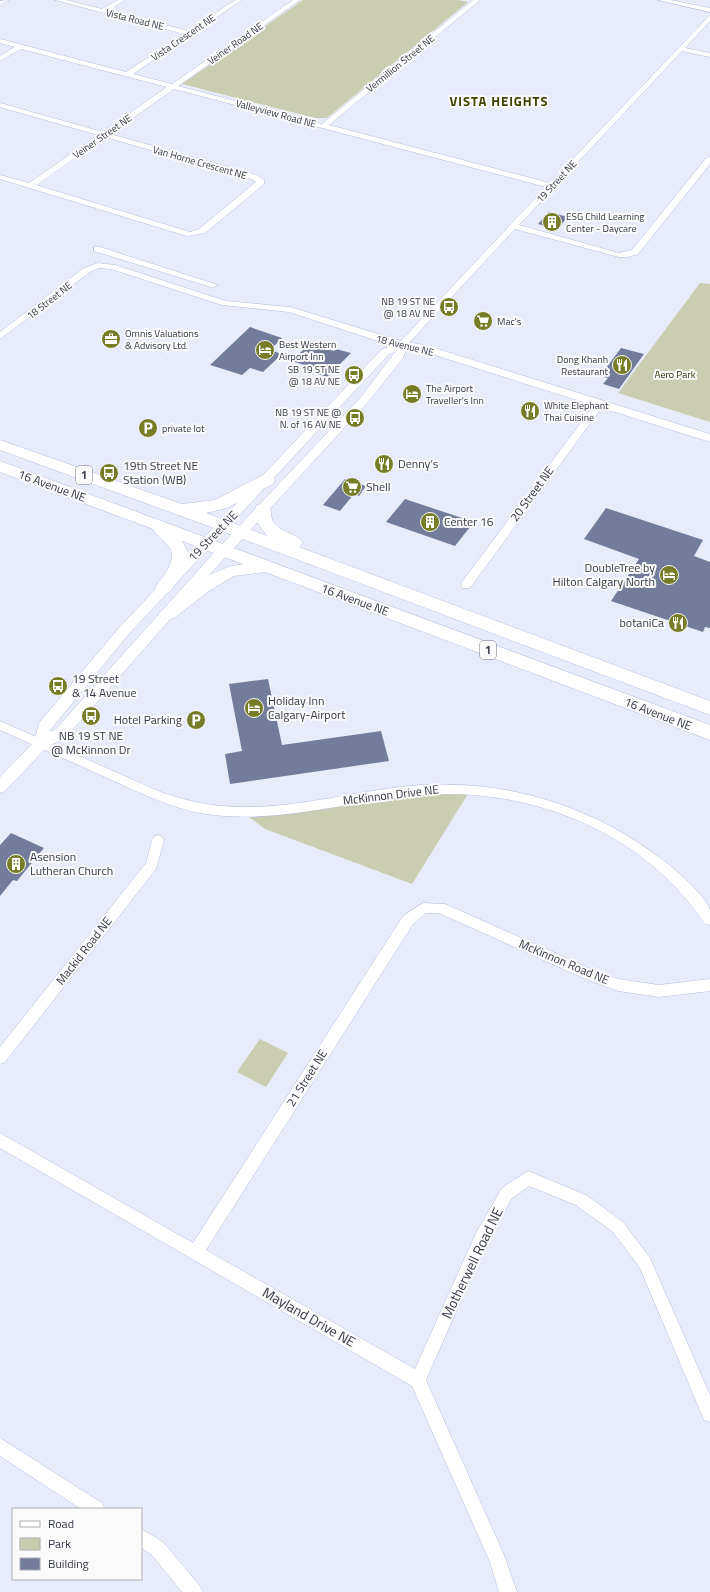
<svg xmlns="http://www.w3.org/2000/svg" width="710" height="1592" font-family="'Titillium Web',sans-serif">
<rect width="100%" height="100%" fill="#e8ecfa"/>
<g fill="#cacdaf">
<polygon points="303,0 459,0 468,2 327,118 315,118 182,84"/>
<polygon points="700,283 710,284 710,422 618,393"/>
<polygon points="471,789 412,884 265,829 242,812"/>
<polygon points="260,1039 288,1053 266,1087 237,1072"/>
</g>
<g fill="#747c9b">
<polygon points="549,212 568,217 557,229 538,224"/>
<polygon points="250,327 282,338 270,350 282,354 263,372 250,368 242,375 210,365"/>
<polygon points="310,343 334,351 336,349 351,353 327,377 307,370 310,367 292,361"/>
<polygon points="621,348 644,354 619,389 603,384 608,378 600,376"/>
<polygon points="345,479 366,486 359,496 354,494 340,511 323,505"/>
<polygon points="405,499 474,522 455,546 386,522"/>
<polygon points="606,508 703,540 694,556 710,562 710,628 705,627 703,632 611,601 639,559 584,539"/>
<polygon points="268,679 282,745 381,731 389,761 230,784 225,754 242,751 229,684"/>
<polygon points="11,833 44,848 17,881 13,880 0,896 0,845"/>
</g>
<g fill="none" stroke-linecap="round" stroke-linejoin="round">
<g stroke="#b3bcde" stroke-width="1">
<g id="minor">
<polygon points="9,0 0,5 0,1"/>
<path d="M 55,0 L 66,0 L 102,9 L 118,0 L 125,0 L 109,11 L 189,31 L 235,0 L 242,0 L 133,74 L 172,84 L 293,0 L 300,0 L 178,86 L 322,124 L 473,0 L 480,0 L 329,125 L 550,183 L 710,15 L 710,21 L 685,48 L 710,53 L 710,57 L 682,51 L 519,225 L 619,253 L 632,250 L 707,157 L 710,157 L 710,164 L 638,254 L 628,257 L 619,257 L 515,229 L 406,346 L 403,347 L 381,342 L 289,312 L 222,305 L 111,269 L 99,268 L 90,272 L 0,339 L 0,332 L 84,268 L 98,263 L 115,265 L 226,301 L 290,307 L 401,341 L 546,187 L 174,89 L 110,134 L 257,175 L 264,180 L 264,184 L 205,233 L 187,236 L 0,179 L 0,175 L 29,183 L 98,135 L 0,107 L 0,103 L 103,132 L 167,87 L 21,49 L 0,61 L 0,56 L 15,47 L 0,43 L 0,39 L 126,72 L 184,34 ZM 105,137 L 251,179 L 256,182 L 199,229 L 190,232 L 36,185 Z"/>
<polygon points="658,0 670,0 710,8 710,12"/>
<polygon points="94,247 100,247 218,285 214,287 211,287 94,251"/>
<polygon points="600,400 605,403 470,588 462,588 461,585 462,582 597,401"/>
<path d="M 0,721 L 163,793 C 180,798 196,803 213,805 C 283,814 352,790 421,785 C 508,780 592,806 660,858 C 672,866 707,897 710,910 C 710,915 710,921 710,925 L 705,924 C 645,832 528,786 421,795 C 352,800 284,823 214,815 C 176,811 140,793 105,777 C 70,761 35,746 0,730 Z"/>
<polygon points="158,835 162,837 164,840 156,869 5,1062 0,1064 0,1047 146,863 152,840 154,837"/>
<polygon points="423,903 445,904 591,969 618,979 659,985 710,979 710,991 659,997 618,991 581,977 439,913 426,913 413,924 206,1250 415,1369 476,1233 502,1188 528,1171 586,1195 623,1222 650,1258 710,1395 710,1422 704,1420 640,1268 613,1232 576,1205 529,1186 512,1198 486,1243 426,1380 504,1555 517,1592 499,1592 490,1562 412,1386 0,1148 0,1133 193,1243 403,916"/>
<polygon points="0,1438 102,1503 105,1509 81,1509 0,1456"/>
<polygon points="141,1529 163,1542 200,1586 203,1592 182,1592 151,1554 141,1548"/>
</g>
</g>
<g stroke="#b3bcde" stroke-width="1">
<path id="tertiary" d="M 403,341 L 428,346 L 710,434 L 710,442 L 422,351 L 407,348 L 403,358 L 369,401 L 221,562 L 66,737 L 46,748 L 5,791 L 0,793 L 0,777 L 34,742 L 39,723 L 118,629 L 381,350 ZM 395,352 L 361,397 L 211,556 L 56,729 L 50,732 L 51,729 L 128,635 L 389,354 Z"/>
</g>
<g stroke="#b3bcde" stroke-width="1">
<g id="trunk">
<path d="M 0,440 L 182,504 L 215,500 L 261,476 L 267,475 L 273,476 L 275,480 L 273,484 L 227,508 L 206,513 L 267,536 L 257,522 L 255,509 L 257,505 L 263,504 L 269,505 C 272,511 270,518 274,523 C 282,533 297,533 303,543 L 299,547 L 710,701 L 710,715 L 203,524 L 0,450 Z"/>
<path d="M 0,461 L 710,725 L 710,740 L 265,572 L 234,576 L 209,591 L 174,618 L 168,620 L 162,618 L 159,614 L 162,610 C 186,591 211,568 243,564 L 182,541 L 189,554 L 185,570 L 170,592 L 164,594 L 158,592 L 155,588 C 161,578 178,561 170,548 C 165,541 157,537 153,529 L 0,472 Z"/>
</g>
</g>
<use href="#minor" fill="#fff" fill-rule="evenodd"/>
<use href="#tertiary" fill="#fff" fill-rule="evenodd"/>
<use href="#trunk" fill="#fff" fill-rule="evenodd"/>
</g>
<defs>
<g id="building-disc" transform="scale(1)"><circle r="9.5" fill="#777c26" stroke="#fafafa"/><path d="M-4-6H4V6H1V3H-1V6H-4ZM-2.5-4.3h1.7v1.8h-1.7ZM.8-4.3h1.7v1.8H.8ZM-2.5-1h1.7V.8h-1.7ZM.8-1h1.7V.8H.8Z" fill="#fff"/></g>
<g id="bus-disc" transform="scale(1)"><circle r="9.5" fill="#777c26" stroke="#fafafa"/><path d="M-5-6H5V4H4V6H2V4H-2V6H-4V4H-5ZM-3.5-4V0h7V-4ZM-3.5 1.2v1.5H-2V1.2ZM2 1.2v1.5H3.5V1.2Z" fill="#fff"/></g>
<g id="supermarket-disc" transform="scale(1)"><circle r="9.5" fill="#777c26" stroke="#fafafa"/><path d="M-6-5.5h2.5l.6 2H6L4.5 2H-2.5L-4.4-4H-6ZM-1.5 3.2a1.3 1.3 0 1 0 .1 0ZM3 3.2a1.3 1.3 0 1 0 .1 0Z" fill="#fff"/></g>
<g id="office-disc" transform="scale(1)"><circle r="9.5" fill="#777c26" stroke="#fafafa"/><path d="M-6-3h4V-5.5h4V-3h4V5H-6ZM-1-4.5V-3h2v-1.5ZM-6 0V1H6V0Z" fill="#fff"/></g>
<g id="hotel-disc" transform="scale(1)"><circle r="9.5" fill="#777c26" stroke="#fafafa"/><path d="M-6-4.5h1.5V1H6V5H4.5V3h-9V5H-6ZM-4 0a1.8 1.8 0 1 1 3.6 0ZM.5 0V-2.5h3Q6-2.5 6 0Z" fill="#fff"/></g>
<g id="restaurant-disc" transform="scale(1)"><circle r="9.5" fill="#777c26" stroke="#fafafa"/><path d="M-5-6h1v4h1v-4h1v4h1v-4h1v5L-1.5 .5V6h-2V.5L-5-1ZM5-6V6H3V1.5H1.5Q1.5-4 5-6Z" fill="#fff"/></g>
<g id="parking-disc" transform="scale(1)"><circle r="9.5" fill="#777c26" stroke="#fafafa"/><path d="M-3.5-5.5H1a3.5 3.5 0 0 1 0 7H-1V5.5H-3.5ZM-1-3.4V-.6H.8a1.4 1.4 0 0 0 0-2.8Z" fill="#fff"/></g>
</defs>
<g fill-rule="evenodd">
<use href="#building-disc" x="552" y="222"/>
<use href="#bus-disc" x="449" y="307"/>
<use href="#supermarket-disc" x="483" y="321"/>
<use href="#office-disc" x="111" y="339"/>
<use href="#hotel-disc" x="265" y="350"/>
<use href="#restaurant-disc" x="622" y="365"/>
<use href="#bus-disc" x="354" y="375"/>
<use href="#hotel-disc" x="412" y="394"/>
<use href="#restaurant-disc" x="530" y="411"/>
<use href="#bus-disc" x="355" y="418"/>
<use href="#parking-disc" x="148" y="428"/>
<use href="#restaurant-disc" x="384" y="464"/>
<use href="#bus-disc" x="109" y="473"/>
<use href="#supermarket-disc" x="352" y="487"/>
<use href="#building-disc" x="430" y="522"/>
<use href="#hotel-disc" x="669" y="575"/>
<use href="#restaurant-disc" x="678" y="623"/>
<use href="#bus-disc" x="58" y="686"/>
<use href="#hotel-disc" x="254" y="708"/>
<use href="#bus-disc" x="91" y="716"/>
<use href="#parking-disc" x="196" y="720"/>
<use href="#building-disc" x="16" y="864"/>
</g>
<g text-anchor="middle" stroke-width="4" stroke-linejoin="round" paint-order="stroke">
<g font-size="10" fill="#363947" stroke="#fafafa">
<text transform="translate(135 19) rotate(14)" y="4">Vista Road NE</text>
<text transform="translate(183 37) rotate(-34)" y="4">Vista Crescent NE</text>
<text transform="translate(235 43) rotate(-35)" y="4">Veiner Road NE</text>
<text transform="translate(400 63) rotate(-39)" y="4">Vermillion Street NE</text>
<text transform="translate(276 113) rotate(15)" y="4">Valleyview Road NE</text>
<text transform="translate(102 136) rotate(-35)" y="4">Veiner Street NE</text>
<text transform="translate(200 162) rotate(16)" y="4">Van Horne Crescent NE</text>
<text transform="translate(556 181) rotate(-47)" y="4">19 Street NE</text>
<text transform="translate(49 300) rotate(-38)" y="4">18 Street NE</text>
<text transform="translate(405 345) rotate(14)" y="4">18 Avenue NE</text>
</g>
<g font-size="10" fill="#363947" stroke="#fafafa" text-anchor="start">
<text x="566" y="220">ESG Child Learning<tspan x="566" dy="12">Center - Daycare</tspan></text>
<text x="435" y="305" text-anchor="end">NB 19 ST NE<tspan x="435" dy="12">@ 18 AV NE</tspan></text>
<text x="497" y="325">Mac's</text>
<text x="125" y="337">Omnis Valuations<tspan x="125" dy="12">&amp; Advisory Ltd.</tspan></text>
<text x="279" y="348">Best Western<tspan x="279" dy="12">Airport Inn</tspan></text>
<text x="608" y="363" text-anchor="end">Dong Khanh<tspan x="608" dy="12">Restaurant</tspan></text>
<text x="340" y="373" text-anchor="end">SB 19 ST NE<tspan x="340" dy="12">@ 18 AV NE</tspan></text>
<text x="426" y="392">The Airport<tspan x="426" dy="12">Traveller's Inn</tspan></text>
<text x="544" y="409">White Elephant<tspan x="544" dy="12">Thai Cuisine</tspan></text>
<text x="341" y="416" text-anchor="end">NB 19 ST NE @<tspan x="341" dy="12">N. of 16 AV NE</tspan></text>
<text x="162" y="432">private lot</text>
</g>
<g font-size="10" fill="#2d2f01" stroke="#fafafa">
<text x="675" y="378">Aero Park</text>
</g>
<g fill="#fafafa" stroke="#71737d" stroke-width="1">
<rect x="76" y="466" width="16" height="18" rx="3"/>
<rect x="480" y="641" width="16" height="18" rx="3"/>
</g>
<g font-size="11" font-weight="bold" fill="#363947">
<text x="84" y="479">1</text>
<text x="488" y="654">1</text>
</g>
<g font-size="12" fill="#363947" stroke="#fafafa" text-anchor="start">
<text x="398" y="468">Denny's</text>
<text x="123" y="470">19th Street NE<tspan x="123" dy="14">Station (WB)</tspan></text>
<text x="366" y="491">Shell</text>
<text x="444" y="526">Center 16</text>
<text x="655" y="572" text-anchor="end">DoubleTree by<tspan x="655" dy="14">Hilton Calgary North</tspan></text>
<text x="664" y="627" text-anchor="end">botaniCa</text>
<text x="72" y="683">19 Street<tspan x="72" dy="14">&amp; 14 Avenue</tspan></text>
<text x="268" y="705">Holiday Inn<tspan x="268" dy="14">Calgary-Airport</tspan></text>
<text x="182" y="724" text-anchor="end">Hotel Parking</text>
<text x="91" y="740" text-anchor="middle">NB 19 ST NE<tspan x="91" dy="14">@ McKinnon Dr</tspan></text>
<text x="30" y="861">Asension<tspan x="30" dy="14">Lutheran Church</tspan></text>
</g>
<g font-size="12" fill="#363947" stroke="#fafafa">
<text transform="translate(52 486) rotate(20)" y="4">16 Avenue NE</text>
<text transform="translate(532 494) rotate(-54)" y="4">20 Street NE</text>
<text transform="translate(213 536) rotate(-46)" y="4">19 Street NE</text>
<text transform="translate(355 600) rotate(20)" y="4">16 Avenue NE</text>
<text transform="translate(658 714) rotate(21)" y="4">16 Avenue NE</text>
<text transform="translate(391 795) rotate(-7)" y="4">McKinnon Drive NE</text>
<text transform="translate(84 951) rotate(-52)" y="4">Mackid Road NE</text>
<text transform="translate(564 962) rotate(23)" y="4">McKinnon Road NE</text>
<text transform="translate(307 1078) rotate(-58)" y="4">21 Street NE</text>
</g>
<g font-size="13" font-weight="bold" letter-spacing="1" fill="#3f4201" stroke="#fafafa">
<text x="499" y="106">VISTA HEIGHTS</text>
</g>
<g font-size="14" fill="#363947" stroke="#fafafa">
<text transform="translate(472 1263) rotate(-64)" y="5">Motherwell Road NE</text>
<text transform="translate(309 1317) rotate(30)" y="5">Mayland Drive NE</text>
</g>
</g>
<rect x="12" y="1508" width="130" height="72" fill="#fafafa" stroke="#acadb2"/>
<rect x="20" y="1521" width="20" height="6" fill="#ffffff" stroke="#acadb2"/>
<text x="48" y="1528" font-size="12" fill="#363947">Road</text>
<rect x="20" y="1538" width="20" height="12" fill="#cacdaf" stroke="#acadb2"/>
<text x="48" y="1548" font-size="12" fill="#363947">Park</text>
<rect x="20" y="1558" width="20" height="12" fill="#747c9b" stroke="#acadb2"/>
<text x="48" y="1568" font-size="12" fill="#363947">Building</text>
</svg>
